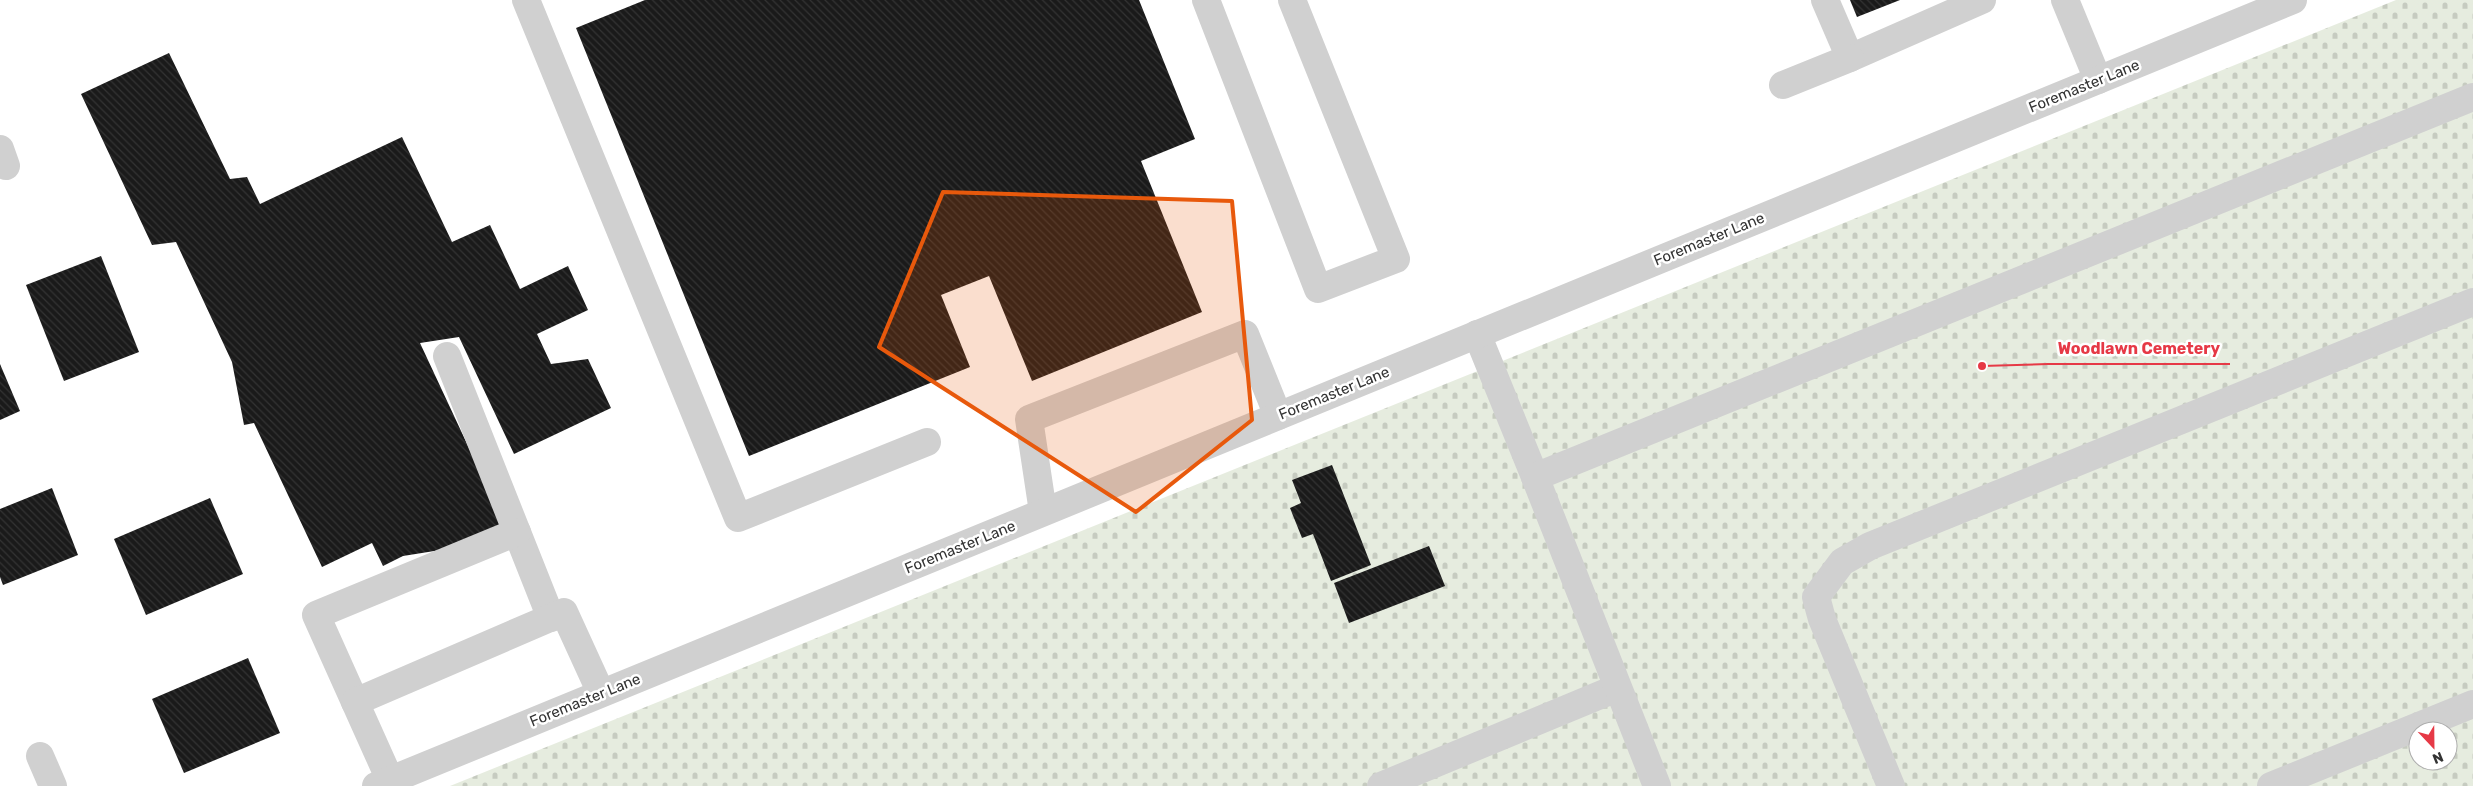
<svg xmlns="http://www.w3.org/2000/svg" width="2473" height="786" font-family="Rubik,sans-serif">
<defs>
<pattern id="cemetery-stones" width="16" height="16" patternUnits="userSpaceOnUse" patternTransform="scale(1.25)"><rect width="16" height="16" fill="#e6ecdf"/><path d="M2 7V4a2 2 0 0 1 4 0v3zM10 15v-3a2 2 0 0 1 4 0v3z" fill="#c6cbc0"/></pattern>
<pattern id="building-back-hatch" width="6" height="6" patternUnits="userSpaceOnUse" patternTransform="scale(1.25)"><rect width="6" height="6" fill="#1a1a1a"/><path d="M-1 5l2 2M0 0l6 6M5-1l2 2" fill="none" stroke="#333"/></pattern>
</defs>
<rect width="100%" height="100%" fill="#fff"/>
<path fill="url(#cemetery-stones)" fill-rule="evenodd" d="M 2396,0 L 2473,0 L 2473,786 L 450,786 ZM 2418,731 L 2448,731 L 2448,761 L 2418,761 Z"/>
<g fill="url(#building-back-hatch)">
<polygon points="645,0 1139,0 1195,139 1141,161 1202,312 1032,381 989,276 941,295 970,367 749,456 576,28"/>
<polygon points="1850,0 1900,0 1857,17"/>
<polygon points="169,53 230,179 247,177 260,204 402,137 452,242 490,225 520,289 568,266 588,310 537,334 551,364 588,359 611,408 514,454 459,337 420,343 504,523 447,549 403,556 383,566 372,543 322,567 254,423 244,425 232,362 176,242 152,245 81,94"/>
<polygon points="101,256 139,352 64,381 26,285"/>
<polygon points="0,364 20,411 0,420"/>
<polygon points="1332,465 1371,565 1331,581 1313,534 1302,538 1290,508 1301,503 1292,480"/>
<polygon points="52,488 78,555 3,585 0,577 0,509"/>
<polygon points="210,498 243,574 146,615 114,539"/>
<polygon points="1429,546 1445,586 1349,623 1334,583"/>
<polygon points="248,658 280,733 184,773 152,699"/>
</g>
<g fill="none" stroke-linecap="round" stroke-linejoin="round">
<g stroke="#d0d0d0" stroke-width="28">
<polyline points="526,0 738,518 927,442"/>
<polyline points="1206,0 1318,289 1396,259 1292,0"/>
<polyline points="1825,0 1850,58 1982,0"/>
<polyline points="2065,0 2098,80"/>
<polyline points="1783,85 1850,58"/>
<polyline points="0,149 6,166"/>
<polyline points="1477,334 1535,477"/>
<polyline points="447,356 551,618"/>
<polyline points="1043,512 1029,419 1245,334 1278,416"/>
<polyline points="355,702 316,615 517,532"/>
<polyline points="40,756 53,786"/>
<polyline points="390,780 355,702 564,612 601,693"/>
<polyline points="376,786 2293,0"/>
<polyline points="1381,786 1617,688"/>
<polyline points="1657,786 1535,477 2473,97"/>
<polyline points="1891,786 1822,619 1816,597 1842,562 1870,546 2473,302"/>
<polyline points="2271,786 2473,704"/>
</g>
</g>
<path fill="#e8590c" fill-opacity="0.2" stroke="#e8590c" stroke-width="4" stroke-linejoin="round" d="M 943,192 L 1232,201 L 1252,420 L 1136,512 L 879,347 Z"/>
<g text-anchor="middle" stroke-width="5" stroke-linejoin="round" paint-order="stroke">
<g font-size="15" fill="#333" stroke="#fff">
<text transform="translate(2084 86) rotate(-22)" y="5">Foremaster Lane</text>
<text transform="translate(1709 239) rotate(-22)" y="5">Foremaster Lane</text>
<text transform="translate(1334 393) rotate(-22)" y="5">Foremaster Lane</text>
<text transform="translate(960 547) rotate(-22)" y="5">Foremaster Lane</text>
<text transform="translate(585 700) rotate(-22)" y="5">Foremaster Lane</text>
</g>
</g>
<path fill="none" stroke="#e63946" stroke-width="2" d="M1982 366L2048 364H2230"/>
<circle fill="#e63946" stroke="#fff" stroke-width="2" cx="1982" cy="366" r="5"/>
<g font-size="16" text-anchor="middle" font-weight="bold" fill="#e63946" stroke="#fff" stroke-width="5" stroke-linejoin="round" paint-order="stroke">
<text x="2139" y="354">Woodlawn Cemetery</text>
</g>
<g transform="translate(2433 746) rotate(158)"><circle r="24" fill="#ffffff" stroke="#adadad"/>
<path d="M0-4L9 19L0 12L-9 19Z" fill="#e63946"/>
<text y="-8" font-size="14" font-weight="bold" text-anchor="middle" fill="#333333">N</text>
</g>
</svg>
